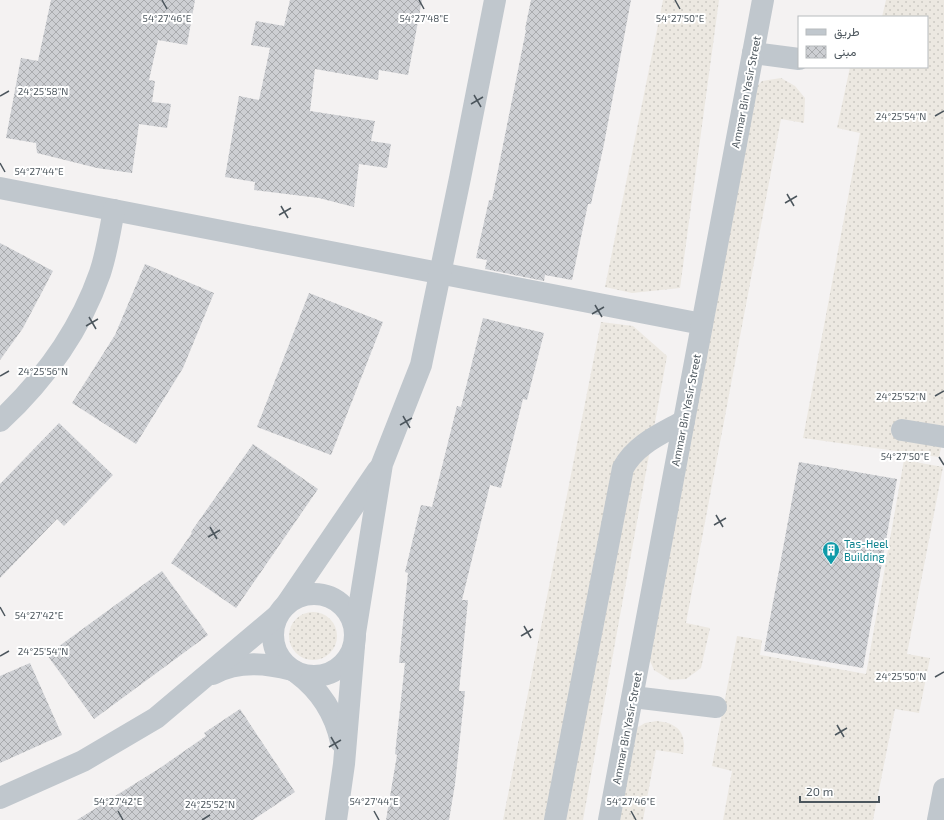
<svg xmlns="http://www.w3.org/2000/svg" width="944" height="820" font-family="'Exo 2',Vazirmatn,sans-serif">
<defs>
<pattern id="sand-dots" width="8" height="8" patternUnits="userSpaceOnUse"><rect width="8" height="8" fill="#ece8e1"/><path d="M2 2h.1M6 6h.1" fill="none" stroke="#ccc9c3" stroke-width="1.8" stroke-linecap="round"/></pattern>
<pattern id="building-cross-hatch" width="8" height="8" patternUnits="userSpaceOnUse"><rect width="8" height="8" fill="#cdcfd3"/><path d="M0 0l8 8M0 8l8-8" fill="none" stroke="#a9abae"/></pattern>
</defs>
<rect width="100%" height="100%" fill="#f4f2f2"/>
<g fill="url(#sand-dots)">
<polygon points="663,0 719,0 680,288 632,293 605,287"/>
<polygon points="886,0 944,0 944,434 939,457 803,438 860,133 837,128 850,67 927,67 927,17 882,17"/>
<polygon points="781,78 795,86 805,98 804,123 781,119 686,623 710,628 701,668 686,679 670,680 654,670 645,649 747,97 762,81"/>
<polygon points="601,322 633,326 667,356 583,820 503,820"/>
<polygon points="904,460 943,467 907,654 930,658 919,713 895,709 873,820 723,820 732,771 712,766 737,636 762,640 760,655 866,674"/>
<circle cx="313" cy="636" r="24"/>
<path d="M 657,721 C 678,723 687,733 683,754 L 656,750 L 643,820 L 615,820 L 635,729 L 645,723 Z"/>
</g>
<g fill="url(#building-cross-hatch)">
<polygon points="51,0 195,0 187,45 158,40 149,80 155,81 152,102 171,104 167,128 139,124 132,173 97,168 37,153 36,143 6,138 21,58 38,61"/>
<polygon points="290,0 422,0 408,75 379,70 378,80 315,69 310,111 375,121 371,141 391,144 387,168 359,164 354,207 319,198 254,190 255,182 225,177 239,96 259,100 270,48 251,45 256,21 284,26"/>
<polygon points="531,0 631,0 604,144 591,204 588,204 572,280 545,275 544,281 485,269 487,260 476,258 489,200 492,200 526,30 525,29"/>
<polygon points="0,243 53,271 23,328 0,360"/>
<polygon points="145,264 214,293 183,368 136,444 72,403 115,335"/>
<polygon points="309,293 383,322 331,455 257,427"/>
<polygon points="483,318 544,333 527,400 523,399 501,488 490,485 462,600 468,600 459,691 465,691 455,784 449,820 386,820 397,755 395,754 405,663 399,663 408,573 405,572 421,505 432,507 457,406 461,407"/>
<polygon points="59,423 113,475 64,526 57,519 0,578 0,484"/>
<polygon points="253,444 318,489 236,608 171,563 192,533 191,532"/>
<polygon points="799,462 897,479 863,668 764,651"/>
<polygon points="162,571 208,635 94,719 47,655"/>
<polygon points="30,663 62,735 0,763 0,676"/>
<polygon points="240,709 295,792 253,820 77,820 160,768 206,736 204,733"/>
</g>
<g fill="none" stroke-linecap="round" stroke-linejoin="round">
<g stroke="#c0c7cd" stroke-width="22">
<polyline points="753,53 799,59"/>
<polyline points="0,188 702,324"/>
<path d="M 0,421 C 44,380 80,330 100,273 C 107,252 110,230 114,210"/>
<polyline points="902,430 944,437"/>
<circle cx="314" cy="635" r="41"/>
<polyline points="286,605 378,470"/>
<polyline points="355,633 382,464 421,365 460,178 495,0"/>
<path d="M 297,673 C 321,691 335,713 341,742"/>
<path d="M 213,674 C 238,660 266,663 292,670"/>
<polyline points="633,697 716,707"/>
<polyline points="0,798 83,761 156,718 277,616"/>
<polyline points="336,820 344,764 354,646"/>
<path d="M 555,820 L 623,468 C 636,444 661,434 684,421"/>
<polyline points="609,820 763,0"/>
<polyline points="938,820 944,789"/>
</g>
</g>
<path fill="none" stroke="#4c565d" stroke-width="1.5" d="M 162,0 L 167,9M 419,0 L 424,9M 675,0 L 680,9M 474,95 L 481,107M 0,96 L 9,91M 471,104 L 483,97M 935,116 L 944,111M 0,163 L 5,172M 787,194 L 794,206M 785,203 L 797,196M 281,206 L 288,218M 279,215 L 291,208M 595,305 L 602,317M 592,314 L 604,307M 89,317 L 96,329M 86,326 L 98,319M 0,376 L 9,371M 935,396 L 944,391M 403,416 L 410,428M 400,425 L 412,418M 939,457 L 944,465M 716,515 L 723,527M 714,525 L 726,518M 210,527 L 217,539M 208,537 L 220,530M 0,607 L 5,616M 524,626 L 531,638M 521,636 L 533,629M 0,656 L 9,651M 935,677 L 944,672M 837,725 L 844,737M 835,735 L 847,728M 331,737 L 338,749M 329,747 L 341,740M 118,811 L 123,820M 374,811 L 379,820M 631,811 L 636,820M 202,820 L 210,815"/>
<defs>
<g id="building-pin" transform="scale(0.9)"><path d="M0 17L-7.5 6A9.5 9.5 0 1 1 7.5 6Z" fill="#0f9aa8" stroke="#fff"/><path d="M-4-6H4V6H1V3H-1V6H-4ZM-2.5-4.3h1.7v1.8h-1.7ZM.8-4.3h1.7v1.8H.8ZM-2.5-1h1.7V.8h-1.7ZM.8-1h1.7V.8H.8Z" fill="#fff"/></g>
</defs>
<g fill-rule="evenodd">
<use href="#building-pin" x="831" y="550"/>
</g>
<g text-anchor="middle" stroke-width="4" stroke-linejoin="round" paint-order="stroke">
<g font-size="11" fill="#4c565d" stroke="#fff">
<text transform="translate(746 92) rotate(-79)" y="4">Ammar Bin Yasir Street</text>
<text transform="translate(686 410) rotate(-79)" y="4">Ammar Bin Yasir Street</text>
<text transform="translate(627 728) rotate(-79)" y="4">Ammar Bin Yasir Street</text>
</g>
<g font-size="11" fill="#0d838f" stroke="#fff" text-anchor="start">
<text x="844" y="548">Tas-Heel<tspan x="844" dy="13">Building</tspan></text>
</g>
</g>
<g font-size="10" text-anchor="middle" fill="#4c565d" stroke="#fff" stroke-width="4" stroke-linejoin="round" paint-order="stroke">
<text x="167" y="22">54°27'46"E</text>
<text x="424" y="22">54°27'48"E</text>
<text x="680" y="22">54°27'50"E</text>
<text x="43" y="95">24°25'58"N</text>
<text x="901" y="120">24°25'54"N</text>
<text x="39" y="175">54°27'44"E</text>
<text x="43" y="375">24°25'56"N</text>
<text x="901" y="400">24°25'52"N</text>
<text x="905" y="460">54°27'50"E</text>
<text x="39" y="619">54°27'42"E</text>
<text x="43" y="655">24°25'54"N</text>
<text x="901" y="680">24°25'50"N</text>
<text x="118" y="805">54°27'42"E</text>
<text x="374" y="805">54°27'44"E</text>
<text x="631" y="805">54°27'46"E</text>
<text x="210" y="808">24°25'52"N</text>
</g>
<rect x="798" y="16" width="130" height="52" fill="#ffffff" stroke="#b7bbbe"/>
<rect x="806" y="29" width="20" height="6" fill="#c0c7cd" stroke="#b7bbbe"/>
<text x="834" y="36" font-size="12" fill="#4c565d">طريق</text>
<rect x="806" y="46" width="20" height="12" fill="url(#building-cross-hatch)" stroke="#b7bbbe"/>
<text x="834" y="56" font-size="12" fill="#4c565d">مبنى</text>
<path d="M800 796v6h79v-6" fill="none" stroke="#4c565d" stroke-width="2"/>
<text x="806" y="796" font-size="12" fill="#4c565d" stroke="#ffffff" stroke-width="3" paint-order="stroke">20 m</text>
</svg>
